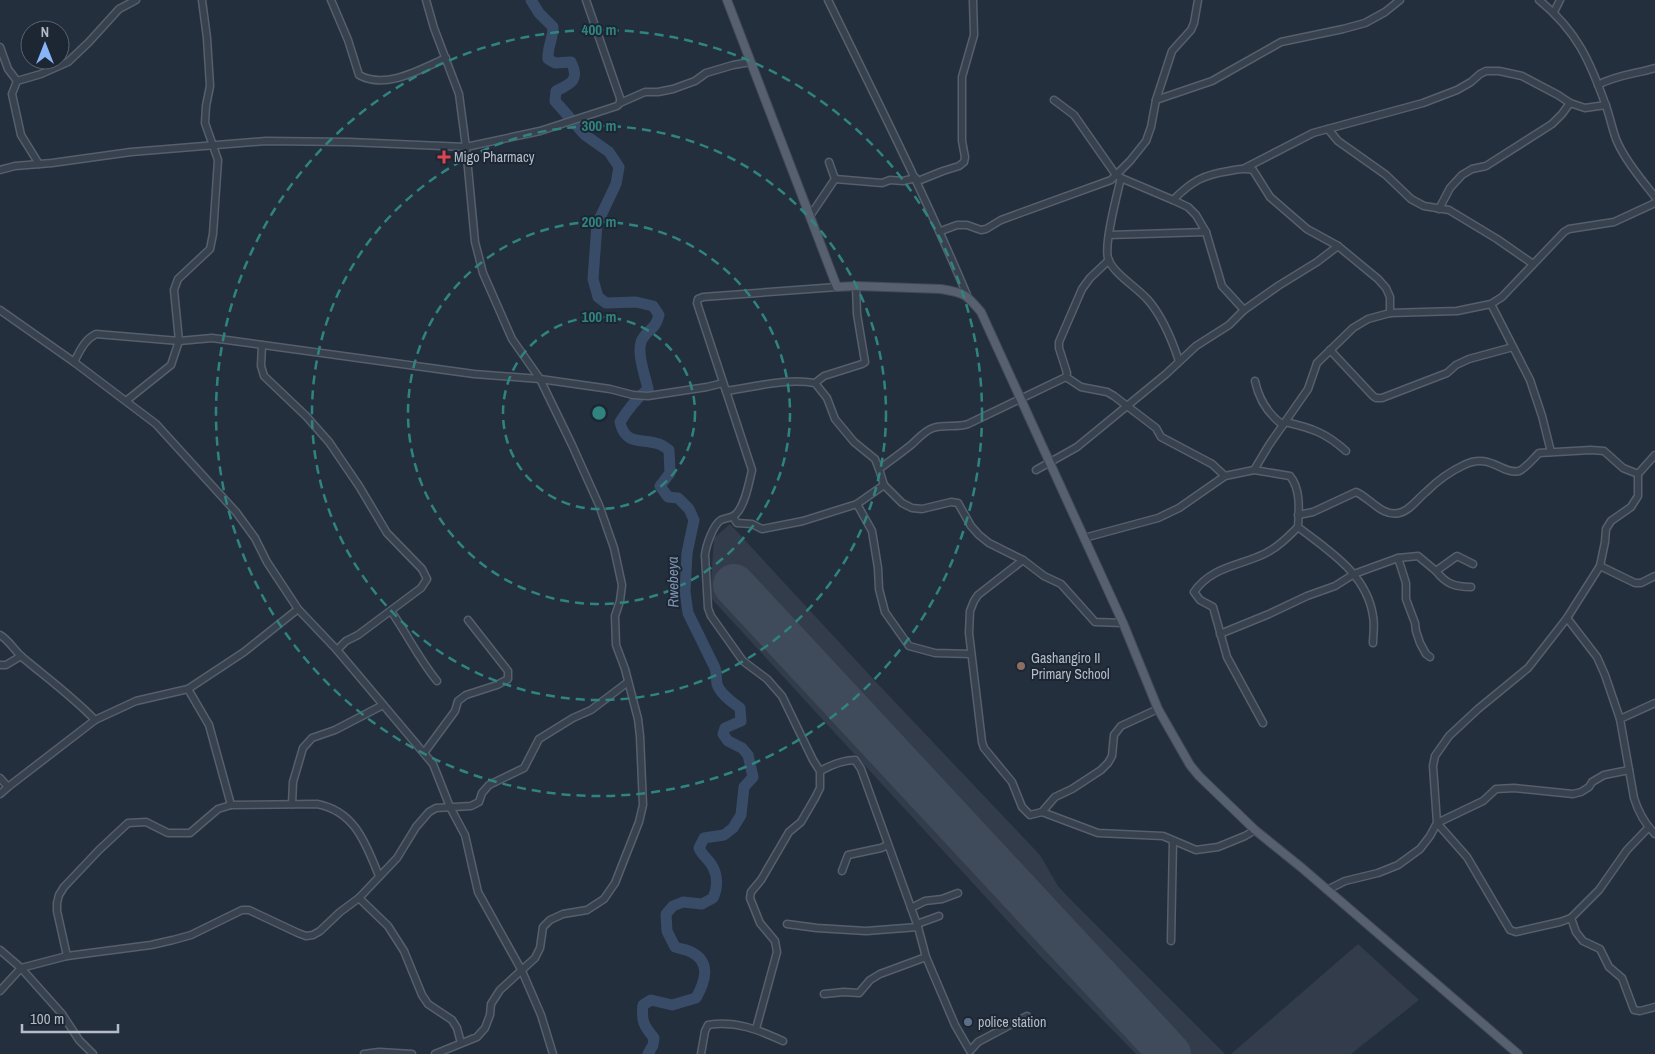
<svg xmlns="http://www.w3.org/2000/svg" width="1655" height="1054" font-family="'Archivo Narrow',sans-serif">
<rect width="100%" height="100%" fill="#242f3e"/>
<g fill="#323c4b">
<polygon points="730,524 876,682 1040,855 1058,886 1070,899 1225,1054 1136,1054 1039,955 710,597 714,538"/>
<polygon points="1358,944 1419,1000 1351,1054 1231,1054"/>
</g>
<g fill="none" stroke-linecap="round" stroke-linejoin="round">
<path stroke="#394c67" stroke-width="11" d="M 531,0 L 539,13 L 553,27 C 553,39 547,48 548,59 L 555,63 L 571,62 C 580,80 571,84 556,91 L 555,101 L 585,135 L 609,152 L 619,167 L 616,184 L 597,224 L 593,279 L 598,297 L 606,303 L 636,302 L 653,306 L 659,315 C 655,330 650,327 643,338 C 635,349 645,375 648,389 C 637,398 628,409 620,422 C 625,446 642,438 659,444 C 662,445 666,448 669,450 L 670,473 L 660,486 L 668,497 L 678,498 L 689,509 L 694,520 L 687,553 L 685,592 L 688,613 L 715,668 C 717,674 716,679 717,684 C 720,694 732,702 740,708 L 741,721 L 725,728 L 723,734 L 728,741 L 742,748 L 748,755 L 753,777 L 744,787 L 741,815 L 733,828 L 724,835 L 704,838 L 699,848 C 702,855 707,858 711,864 C 718,874 718,888 713,898 L 702,904 L 683,902 L 673,906 L 666,914 L 667,931 L 675,947 C 680,949 686,949 691,952 C 712,962 705,982 696,998 L 672,1005 L 651,1000 L 643,1005 C 641,1021 644,1026 654,1038 L 653,1045 L 648,1054"/>
<polyline stroke="#3f4a5a" stroke-width="42" points="734,585 1170,1054"/>
<g stroke="#565f6c" stroke-width="9">
<g id="minor">
<path d="M 331,0 L 348,40 L 359,75 C 386,90 421,69 446,58"/>
<polyline points="426,0 434,28 459,94 466,147 475,242 483,273 512,339 540,379 572,445 599,505 614,548 622,585 620,601 615,616 616,645 625,669 638,719 640,736 643,805 639,822 615,883 604,899 587,910 563,914 550,920 543,927 540,948 535,958 500,990 491,1004 490,1015 485,1028 477,1037 435,1054"/>
<path d="M 828,0 C 876,98 925,195 967,295"/>
<path d="M 1539,0 C 1577,31 1590,61 1606,106 C 1610,117 1612,128 1616,139 C 1624,159 1642,180 1655,197"/>
<polyline points="1554,12 1560,0"/>
<polyline points="0,47 8,69 17,81"/>
<path d="M 1598,85 C 1616,75 1635,74 1655,68"/>
<polyline points="1054,100 1074,115 1116,175 1121,178 1173,200 1188,207 1196,215 1206,232 1222,286 1244,310"/>
<polyline points="1156,100 1172,51 1191,30 1194,23 1198,0"/>
<polyline points="620,103 645,92 658,92 673,89 695,81 706,73 733,65 751,62"/>
<polyline points="1328,129 1338,141 1386,175 1411,199 1424,206 1449,210 1497,239 1533,264"/>
<polyline points="39,164 21,135 12,94 17,81 41,74 68,62 89,42 119,9 136,0"/>
<polyline points="1245,168 1313,133 1423,103 1457,90 1471,82 1480,74 1486,71 1499,71 1522,76 1558,95 1570,103 1585,108 1606,105"/>
<polyline points="0,170 15,166 52,163 131,152 266,141 349,142 466,147 540,131 617,106 620,103 620,98 586,0"/>
<path d="M 1121,178 C 1117,195 1104,243 1108,258 C 1113,274 1137,287 1148,300 C 1163,317 1172,340 1179,361"/>
<polyline points="835,179 882,183 890,180 903,181 916,178"/>
<polyline points="918,181 943,171 959,166 964,162 965,157 962,141 962,77 974,35 973,0"/>
<path d="M 1173,200 C 1192,181 1203,175 1229,171 C 1238,169 1244,168 1253,170 L 1270,197 L 1307,229 L 1338,246 L 1378,279 L 1386,288 L 1390,297 L 1390,313"/>
<polyline points="1439,209 1450,188 1462,175 1472,169 1486,166 1552,124 1562,114 1570,103"/>
<polyline points="810,216 835,179 829,162"/>
<polyline points="941,231 957,225 967,225 981,230 986,229 1001,220 1111,180 1130,161 1146,141 1151,127 1156,100 1212,81 1281,42 1343,29 1365,23 1385,12 1400,0"/>
<polyline points="1109,235 1206,232"/>
<polyline points="1491,304 1530,380 1542,416 1551,452"/>
<polyline points="0,310 74,362 156,424 236,512 255,538 267,562 298,609 337,650 433,764 450,807 465,835 478,892 522,971 541,1015 553,1054"/>
<polyline points="262,345 261,366 264,376 306,416 329,442 359,486 387,533 422,569 427,579 421,588 358,635 346,641 337,650"/>
<polyline points="1330,350 1373,396 1376,398 1382,398 1447,373 1456,365 1469,359 1513,347"/>
<path d="M 74,362 C 80,351 84,340 96,334 L 179,341 L 212,338 L 474,374 L 540,379 L 610,389 L 633,395 L 648,396 L 707,387 L 723,383"/>
<polyline points="1066,377 1081,387 1107,392 1114,396 1156,428 1161,437 1212,464 1225,476"/>
<path d="M 1255,381 C 1259,400 1268,414 1283,425"/>
<polyline points="815,383 824,376 862,364 865,362 857,314 856,286"/>
<path d="M 726,391 C 755,387 785,378 815,383 L 827,398 L 835,419 L 854,442 L 875,459 L 879,469 L 884,485 L 902,503 L 912,508 L 922,509 L 951,502 L 958,503 L 971,526 L 979,535 L 989,543 L 1023,560 L 1044,576 L 1061,584 L 1095,622 L 1123,623"/>
<polyline points="126,401 171,365 179,341 174,290 178,279 210,249 213,234 218,160 205,123 206,106 210,86 207,38 202,0"/>
<path d="M 1285,422 C 1312,428 1326,433 1346,451"/>
<path d="M 879,469 C 890,461 901,453 911,445 C 918,439 924,431 933,428 C 944,424 957,428 968,424 L 1066,377 L 1067,373 L 1059,348 L 1059,342 L 1082,289 L 1090,278 L 1109,260"/>
<polyline points="1036,470 1077,447 1166,374 1196,346 1229,325 1244,310 1278,286 1317,262 1338,246"/>
<path d="M 1254,470 L 1290,476 C 1301,489 1299,511 1298,527 C 1288,537 1277,548 1264,554 C 1239,566 1211,567 1194,592 L 1200,600 L 1213,607 L 1227,657 L 1263,723"/>
<polyline points="884,485 857,504 872,531 878,568 879,589 885,612 909,646 935,653 971,654"/>
<path d="M 1298,515 L 1313,512 L 1356,492 C 1370,498 1382,517 1399,513 C 1410,511 1418,498 1426,492 C 1436,482 1451,471 1464,465 C 1490,452 1502,475 1519,471 C 1526,468 1533,459 1539,453 L 1591,450 L 1604,451 L 1623,468 L 1638,474"/>
<polyline points="733,517 737,523 752,524 762,529 803,521 857,504"/>
<path d="M 1298,527 C 1329,551 1367,574 1373,616 C 1375,625 1373,635 1373,643"/>
<polyline points="1084,538 1158,518 1179,508 1225,476 1254,470 1269,445 1308,389 1317,363 1353,328 1368,319 1390,313 1457,311 1491,304 1502,297 1564,232 1569,229 1614,222 1655,203"/>
<polyline points="1398,558 1406,583 1406,599 1415,623 1416,631 1420,643 1426,654 1430,657"/>
<polyline points="1023,560 978,595 974,601 970,611 969,633 982,742 984,748 1012,782 1022,807 1030,815 1042,812 1098,833 1163,836 1196,850 1218,847 1245,836 1255,830"/>
<polyline points="1600,566 1635,583 1641,583 1655,576"/>
<path d="M 1436,571 C 1446,584 1455,587 1471,587"/>
<path d="M 391,611 C 407,634 419,659 437,681"/>
<path d="M 1567,618 L 1597,657 L 1605,675 L 1620,719 L 1634,798 C 1638,811 1645,824 1655,834"/>
<polyline points="1220,634 1269,614 1307,596 1335,586 1354,574 1398,558 1418,556 1436,571 1457,556 1473,564"/>
<path d="M 0,635 C 9,640 14,650 22,657 C 47,678 73,697 95,720"/>
<polyline points="0,665 6,665 21,656"/>
<polyline points="188,689 209,725 231,805"/>
<polyline points="1620,719 1655,703"/>
<polyline points="424,753 455,711 458,701 466,695 497,685 508,679 508,671 468,620"/>
<polyline points="1629,770 1604,775 1592,782 1589,787 1581,792 1573,794 1514,788 1496,789 1483,801 1437,823 1467,857 1510,930 1516,932 1560,922 1571,918 1599,890 1627,850 1648,828"/>
<path d="M 820,771 C 831,765 842,760 855,760 L 861,769 L 918,927 L 926,957 L 955,1025 L 970,1051 L 978,1042 L 1027,1016"/>
<polyline points="0,778 8,787"/>
<polyline points="0,794 8,787 95,720 136,701 188,689 244,652 298,609"/>
<polyline points="292,804 293,782 303,748 312,738 335,730 383,705"/>
<polyline points="1042,812 1055,797 1072,789 1101,770 1108,763 1112,756 1114,735 1121,726 1158,709"/>
<polyline points="842,871 848,855 881,848 888,845"/>
<polyline points="1327,890 1345,881 1378,873 1398,865 1420,849 1430,836 1437,823 1433,766 1435,756 1449,736 1478,709 1528,668 1567,618 1600,566 1605,542 1606,529 1611,521 1631,507 1638,496 1638,474 1655,455"/>
<polyline points="359,898 388,926 404,951 422,995 428,1004 452,1020 457,1028 461,1043"/>
<polyline points="911,908 925,901 942,899 958,893"/>
<polyline points="1571,918 1576,932 1583,941 1600,949 1609,967 1622,978 1634,1010 1640,1011 1655,1007"/>
<polyline points="787,924 817,928 866,931 918,927"/>
<polyline points="917,924 939,916"/>
<polyline points="1171,941 1173,841"/>
<polyline points="0,950 21,968 62,1014 79,1040 93,1054"/>
<path d="M 67,956 L 57,911 L 57,903 L 59,895 L 64,887 L 99,850 L 128,823 L 146,822 L 168,833 L 190,833 L 218,809 L 231,805 L 317,804 C 355,811 366,844 379,876"/>
<polyline points="0,991 21,968 67,956 151,945 173,940 191,935 242,910 249,910 298,933 306,936 313,935 320,931 340,912 359,898 397,858 416,827 429,812 436,808 471,806 479,802 482,793 489,785 524,768 539,739 573,718 591,710 628,682"/>
<polyline points="824,994 844,992 859,993 870,980 880,974 926,957"/>
<path d="M 756,1029 L 777,952 L 775,941 L 760,923 L 750,898 L 751,892 L 761,880 L 789,832 L 801,822 L 815,798 L 820,788 L 820,771 L 813,760 L 782,696 L 767,679 L 743,661 L 711,616 L 708,608 L 705,555 C 706,546 713,525 721,520 C 726,518 732,518 736,514 C 745,505 749,483 752,470 L 697,303 L 698,299 L 703,297 L 837,287"/>
<polyline points="364,1054 379,1052 412,1054"/>
<path d="M 701,1054 L 705,1031 L 708,1025 C 735,1020 759,1030 783,1041"/>
</g>
</g>
<g stroke="#414a57" stroke-width="10">
<path id="major" d="M 727,0 L 837,287 L 856,286 L 941,289 C 965,293 966,294 981,312 L 1123,623 L 1158,709 L 1190,765 L 1199,776 L 1255,830 L 1302,868 L 1518,1054"/>
</g>
<use href="#minor" stroke="#38414e" stroke-width="6"/>
<use href="#major" stroke="#56606e" stroke-width="8"/>
</g>
<g fill="none" stroke="#308480" stroke-width="2.5" stroke-dasharray="9 6">
<circle cx="599" cy="413" r="96"/>
<circle cx="599" cy="413" r="191"/>
<circle cx="599" cy="413" r="287"/>
<circle cx="599" cy="413" r="383"/>
</g>
<path fill="#e0444e" stroke="#1d2633" stroke-width="2" d="M441.5 149.5h5v5h5v5h-5v5h-5v-5h-5v-5h5z"/>
<circle fill="#8d6e63" stroke="#1d2633" stroke-width="2" cx="1021" cy="666" r="5"/>
<circle fill="#5c6f8a" stroke="#1d2633" stroke-width="2" cx="968" cy="1022" r="5"/>
<g text-anchor="middle" stroke-width="4" stroke-linejoin="round" paint-order="stroke">
<g font-size="14" fill="#b4bcc9" stroke="#1d2633" text-anchor="start">
<text x="454" y="162">Migo Pharmacy</text>
<text x="1031" y="663">Gashangiro II<tspan x="1031" dy="16">Primary School</tspan></text>
<text x="978" y="1027">police station</text>
</g>
<g font-size="15" font-style="italic" fill="#7c92b1" stroke="#1d2633">
<text transform="translate(673 582) rotate(-91)" y="5">Rwebeya</text>
</g>
</g>
<circle cx="599" cy="413" r="8" fill="#308480" stroke="#1d2633" stroke-width="2.5"/>
<g font-size="15" text-anchor="middle" font-weight="bold" fill="#308480" stroke="#1d2633" stroke-width="4" stroke-linejoin="round" paint-order="stroke">
<text x="599" y="35">400 m</text>
<text x="599" y="131">300 m</text>
<text x="599" y="227">200 m</text>
<text x="599" y="322">100 m</text>
</g>
<g transform="translate(45 45)"><circle r="24" fill="#1d2633" stroke="#59626f"/>
<path d="M0-4L9 19L0 12L-9 19Z" fill="#8ab4f8"/>
<text y="-8" font-size="14" font-weight="bold" text-anchor="middle" fill="#b4bcc9">N</text>
</g>
<path d="M22 1024v8h96v-8" fill="none" stroke="#b4bcc9" stroke-width="2.5"/>
<text x="30" y="1024" font-size="15" fill="#b4bcc9" stroke="#1d2633" stroke-width="4" paint-order="stroke">100 m</text>
</svg>
